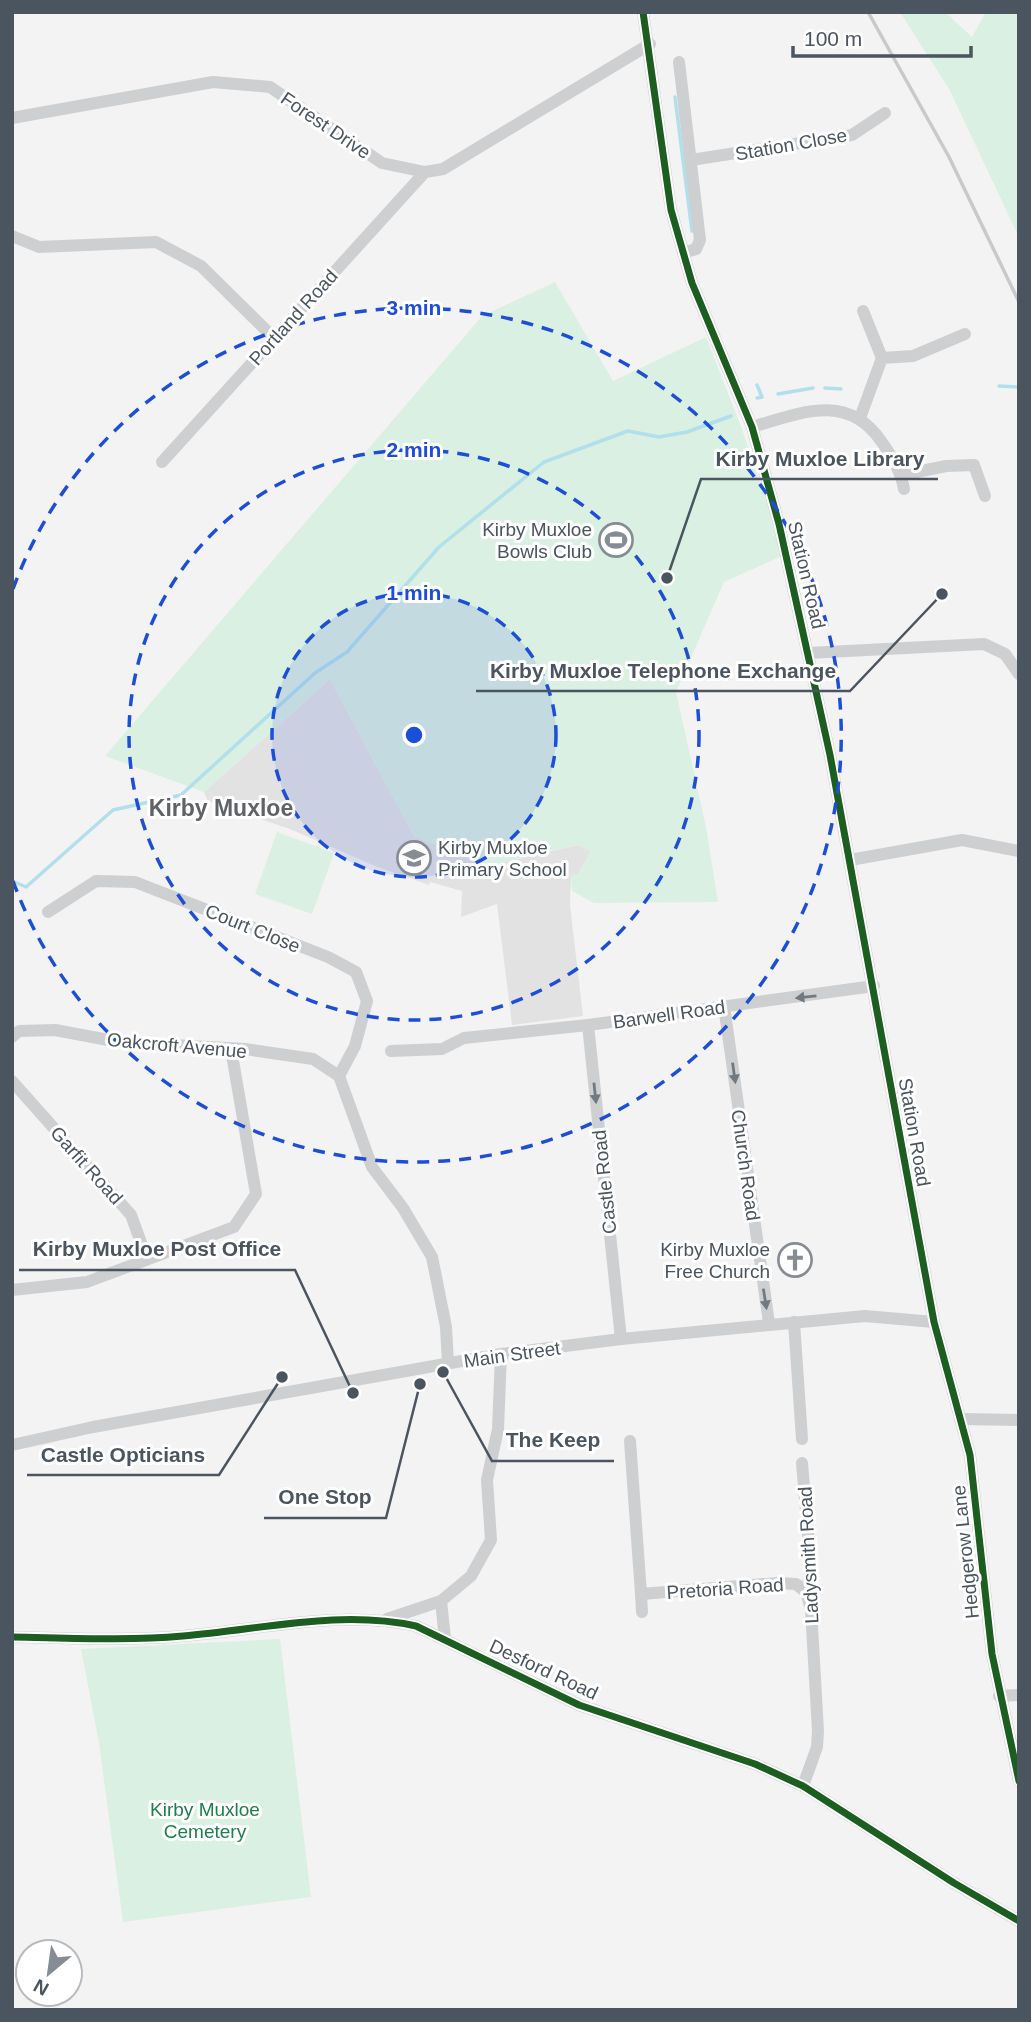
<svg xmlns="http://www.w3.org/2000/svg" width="1031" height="2022" font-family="Arial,sans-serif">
<rect width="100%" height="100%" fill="#f4f3f3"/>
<polygon fill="#e2e2e3" points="330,679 414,836 489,866 578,845 591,851 578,874 571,876 570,905 583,1016 512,1025 497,904 461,917 462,891 430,882 429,885 375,866 290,829 208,801 204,792"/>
<g fill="#daf0e2">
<polygon points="900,12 945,12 972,37 986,12 1019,12 1019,237 949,89"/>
<polygon points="555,282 613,381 706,337 742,429 784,555 724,582 676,692 706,827 718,902 594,903 572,891 571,875 578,874 591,851 578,845 489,866 414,836 330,679 204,792 105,756 482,316"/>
<polygon points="277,832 334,853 312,914 255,894"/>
<polygon points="280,1639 311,1897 123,1922 99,1743 81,1649"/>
</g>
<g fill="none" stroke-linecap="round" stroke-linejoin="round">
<g stroke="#b1dfec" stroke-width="3.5">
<polyline points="675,97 692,231"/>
<polyline points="999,386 1019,387"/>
<polyline points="825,388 841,389"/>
<polyline points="778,394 813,388"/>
<polyline points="757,398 762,397 757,385"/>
<polyline points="12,881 26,887 113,810 181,795 315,673 347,652 439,547 544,462 628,431 659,437 687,432 731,416"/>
</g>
<g stroke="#cdcfd1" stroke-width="12">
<polyline points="643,12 671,210 692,283 752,427 779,524 830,755 934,1322 970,1455 992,1654 1019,1781"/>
<polyline points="679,62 700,240 696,249 683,253"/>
<polyline points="12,118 213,82 270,87 382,163 425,172 443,169 650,44"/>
<polyline points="691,160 852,135 885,113"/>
<polyline points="12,236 39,247 156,242 201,266 274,338"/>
<polyline points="863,311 882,358"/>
<polyline points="860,418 882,358 913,356 965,334"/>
<path d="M 752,427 C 800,413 847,392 881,441 C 892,456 901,471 904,489"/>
<polyline points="162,462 425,172"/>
<polyline points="902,475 946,466 974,465 985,496"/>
<polyline points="808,653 984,644 1005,654 1019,674"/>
<polyline points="850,860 962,840 1019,851"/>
<polyline points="48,912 96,881 135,882 328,957 356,972 367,1001 355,1046 339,1076"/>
<polyline points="724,1006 769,1323"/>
<polyline points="588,1025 621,1339"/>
<polyline points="12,1037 19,1031 55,1030 119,1042 245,1049 313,1059 339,1076"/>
<polyline points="391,1051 442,1049 464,1038 588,1025 874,986"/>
<polyline points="339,1076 372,1167 403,1208 432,1257 446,1327 448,1363"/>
<polyline points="12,1081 131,1215 147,1259"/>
<polyline points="12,1290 87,1282 234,1227 256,1194 231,1049"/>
<polyline points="794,1322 802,1439"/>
<polyline points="960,1419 1019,1420"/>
<polyline points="630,1441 641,1594 778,1583 796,1584 806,1592"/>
<polyline points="12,1445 93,1427 501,1354 621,1339 865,1316 934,1322"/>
<polyline points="802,1463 811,1570 806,1592 811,1609 818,1731 817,1747 803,1786"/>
<polyline points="641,1594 642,1612"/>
<polyline points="441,1601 445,1639"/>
<polyline points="387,1619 441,1601 471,1576 491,1540 487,1480 498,1429 501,1354"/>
<path d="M 12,1637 C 69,1638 127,1641 183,1636 C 260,1630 339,1609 416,1626 L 579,1705 L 755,1764 L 803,1786 L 954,1883 L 1019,1921"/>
<polyline points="999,1696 1019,1695"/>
</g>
<polyline stroke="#c8c9cb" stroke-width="3.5" points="868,12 949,157 1019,302"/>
<g stroke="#fff" stroke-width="11">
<g id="cycleway">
<polyline points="643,12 671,210 692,283 752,427 779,524 830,755 934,1322 970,1455 992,1654 1019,1781"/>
<path d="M 12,1637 C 69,1638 127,1641 183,1636 C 260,1630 339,1609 416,1626 L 579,1705 L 755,1764 L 803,1786 L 954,1883 L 1019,1921"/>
</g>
</g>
<use href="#cycleway" stroke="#1b5e20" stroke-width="7"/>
</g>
<defs><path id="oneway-solid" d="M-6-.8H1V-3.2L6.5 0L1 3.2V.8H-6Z" transform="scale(1.75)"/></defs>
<g fill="#727a81">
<use href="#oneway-solid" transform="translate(806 997) rotate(174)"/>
<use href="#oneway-solid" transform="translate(734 1073) rotate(82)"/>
<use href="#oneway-solid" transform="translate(595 1093) rotate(84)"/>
<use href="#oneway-solid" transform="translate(765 1299) rotate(81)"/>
</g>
<circle cx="414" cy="735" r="142" fill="#1d4ed8" fill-opacity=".12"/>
<g fill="none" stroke="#1d4ed8" stroke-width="3.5" stroke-dasharray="12 9">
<circle cx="414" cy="735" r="142"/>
<circle cx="414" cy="735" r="285"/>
<path d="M13 589A427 427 0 1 1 13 881"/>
</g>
<defs>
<g id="stadium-ring" transform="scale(1.75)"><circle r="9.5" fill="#fff" stroke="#868c93" stroke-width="1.5"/><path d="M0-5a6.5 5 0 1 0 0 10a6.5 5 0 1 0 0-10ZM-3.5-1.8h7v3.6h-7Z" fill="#868c93"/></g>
<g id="school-ring" transform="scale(1.75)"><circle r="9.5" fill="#fff" stroke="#868c93" stroke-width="1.5"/><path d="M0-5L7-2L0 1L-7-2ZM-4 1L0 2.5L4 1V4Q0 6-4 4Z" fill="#868c93"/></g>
<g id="church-ring" transform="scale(1.75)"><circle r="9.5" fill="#fff" stroke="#868c93" stroke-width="1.5"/><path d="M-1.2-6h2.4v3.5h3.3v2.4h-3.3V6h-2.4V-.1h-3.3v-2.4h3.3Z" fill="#868c93"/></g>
</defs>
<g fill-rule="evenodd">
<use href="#stadium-ring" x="616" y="540"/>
<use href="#school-ring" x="414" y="858"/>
<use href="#church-ring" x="795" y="1260"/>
</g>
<g text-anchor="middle" stroke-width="6" stroke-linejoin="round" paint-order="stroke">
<g font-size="19" fill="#4b555f" stroke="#fff">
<text transform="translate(326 125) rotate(34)" y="7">Forest Drive</text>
<text transform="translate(791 144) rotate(-10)" y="7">Station Close</text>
<text transform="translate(293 317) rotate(-48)" y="7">Portland Road</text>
<text transform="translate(807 575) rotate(77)" y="7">Station Road</text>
<text transform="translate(253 928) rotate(22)" y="7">Court Close</text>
<text transform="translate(669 1014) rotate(-8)" y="7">Barwell Road</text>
<text transform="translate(177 1045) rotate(5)" y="7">Oakcroft Avenue</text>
<text transform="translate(915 1132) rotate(80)" y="7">Station Road</text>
<text transform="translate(87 1165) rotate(48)" y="7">Garfit Road</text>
<text transform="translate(746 1165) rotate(82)" y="7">Church Road</text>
<text transform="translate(604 1182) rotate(-96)" y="7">Castle Road</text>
<text transform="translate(512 1354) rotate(-8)" y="7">Main Street</text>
<text transform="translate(965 1552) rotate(-96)" y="7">Hedgerow Lane</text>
<text transform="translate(808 1555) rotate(-93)" y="7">Ladysmith Road</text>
<text transform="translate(725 1588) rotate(-4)" y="7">Pretoria Road</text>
<text transform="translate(544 1669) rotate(25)" y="7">Desford Road</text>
</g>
<g font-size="19" fill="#4b555f" stroke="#fff" text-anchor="end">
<text x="592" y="536">Kirby Muxloe<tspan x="592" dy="22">Bowls Club</tspan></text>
<text x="438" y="854" text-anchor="start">Kirby Muxloe<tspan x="438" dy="22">Primary School</tspan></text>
<text x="770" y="1256">Kirby Muxloe<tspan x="770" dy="22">Free Church</tspan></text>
</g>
<g font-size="19" fill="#1d7f4f" stroke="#fff">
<text x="205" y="1816">Kirby Muxloe<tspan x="205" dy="22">Cemetery</tspan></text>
</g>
<g font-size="23" font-weight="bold" fill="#5f6367" stroke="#fff">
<text x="221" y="816">Kirby Muxloe</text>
</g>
</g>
<circle cx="414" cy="735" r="10" fill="#1d4ed8" stroke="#fff" stroke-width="3.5"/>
<g font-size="21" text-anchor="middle" font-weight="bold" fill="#1d4ed8" stroke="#fff" stroke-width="6" stroke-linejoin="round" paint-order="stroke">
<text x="414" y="315">3 min</text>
<text x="414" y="457">2 min</text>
<text x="414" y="600">1 min</text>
</g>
<path fill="none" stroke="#4b555f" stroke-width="2.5" d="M667 578L701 479H938M942 594L850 691H476M353 1393L295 1270H19M443 1372L492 1461H614M282 1377L219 1475H27M420 1384L386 1518H264"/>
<g fill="#4b555f" stroke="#fff" stroke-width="2.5">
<circle cx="667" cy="578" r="7"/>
<circle cx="942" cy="594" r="7"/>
<circle cx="353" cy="1393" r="7"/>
<circle cx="443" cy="1372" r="7"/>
<circle cx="282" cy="1377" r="7"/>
<circle cx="420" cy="1384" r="7"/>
</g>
<g font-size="21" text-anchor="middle" font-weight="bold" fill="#4b555f" stroke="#fff" stroke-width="6" stroke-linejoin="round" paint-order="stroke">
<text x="820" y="466">Kirby Muxloe Library</text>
<text x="663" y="678">Kirby Muxloe Telephone Exchange</text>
<text x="157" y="1256">Kirby Muxloe Post Office</text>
<text x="553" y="1447">The Keep</text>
<text x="123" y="1462">Castle Opticians</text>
<text x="325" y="1504">One Stop</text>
</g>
<rect width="1031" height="2022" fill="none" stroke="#4b555f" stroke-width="28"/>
<g transform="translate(49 1973) rotate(209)"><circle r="33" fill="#ffffff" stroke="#b7bbbf" stroke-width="2"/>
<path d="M0-5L12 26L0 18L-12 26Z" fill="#868c93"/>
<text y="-10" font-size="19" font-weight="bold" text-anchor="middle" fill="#4b555f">N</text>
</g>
<path d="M793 46v10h178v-10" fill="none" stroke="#4b555f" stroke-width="3.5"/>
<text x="804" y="46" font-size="21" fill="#4b555f" stroke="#ffffff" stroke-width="5" paint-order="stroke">100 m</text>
</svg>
